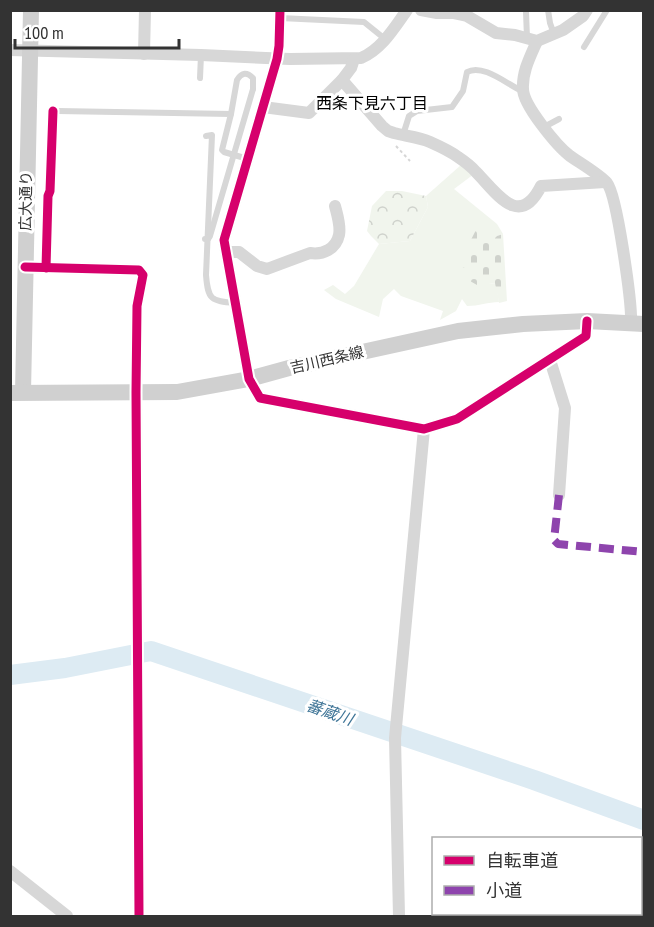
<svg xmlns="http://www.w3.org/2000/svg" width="654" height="927" font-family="'PT Sans Narrow','Noto Sans JP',sans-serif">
<defs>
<pattern id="forest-crowns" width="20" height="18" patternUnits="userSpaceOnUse" patternTransform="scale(1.5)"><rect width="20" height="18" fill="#f1f5ed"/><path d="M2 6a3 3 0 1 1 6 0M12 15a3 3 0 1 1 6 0" fill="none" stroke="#cfd2cc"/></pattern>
<pattern id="cemetery-stones" width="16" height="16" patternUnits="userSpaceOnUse" patternTransform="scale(1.5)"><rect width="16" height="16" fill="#f1f5ed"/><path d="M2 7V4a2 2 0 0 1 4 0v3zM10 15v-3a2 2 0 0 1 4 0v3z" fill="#cfd2cc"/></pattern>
</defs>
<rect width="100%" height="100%" fill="#fff"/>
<path fill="#f1f5ed" d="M 461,165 L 474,174 L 454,189 L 497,224 L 503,234 L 497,236 L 474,272 L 489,284 L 496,283 L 499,302 C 488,302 479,306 467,306 L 462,299 L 456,311 L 440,320 L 443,311 L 401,296 L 394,289 L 383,299 L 379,317 L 336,299 L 324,290 L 333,285 L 345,294 L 354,286 L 379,244 L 410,241 L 428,207 L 426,196 Z"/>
<polygon fill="url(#forest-crowns)" points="386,191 402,191 426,196 428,207 410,241 379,244 371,236 367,231 372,206"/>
<polygon fill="url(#cemetery-stones)" points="476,230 492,241 497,236 503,234 507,301 499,303 495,283 489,284 484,289 470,281 474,272 458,265"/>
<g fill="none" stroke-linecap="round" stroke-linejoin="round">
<polyline stroke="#ddebf3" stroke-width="20" points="10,675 65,668 151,651 534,780 644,820"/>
<polyline stroke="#d6d6d6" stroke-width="2" stroke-dasharray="3 3" stroke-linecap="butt" points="396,146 410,161"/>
<g stroke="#d7d7d7" stroke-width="6">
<polyline points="548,10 550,23 554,34"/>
<polyline points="526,12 527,38"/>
<polyline points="280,18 364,22 385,39"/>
<polyline points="584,47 607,10"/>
<polyline points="200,78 201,55"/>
<polyline points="58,111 231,114 222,150 224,152 248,159"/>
<path d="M 231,114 L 237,80 C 242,72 247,72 253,78 L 253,89"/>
<polyline points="544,127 559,119"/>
<path d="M 403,135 L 409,116 L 417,111 L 452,107 L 463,91 L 467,72 C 483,63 508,85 522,91"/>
<path d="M 206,136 L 212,135 L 206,275 C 208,300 211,301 235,303"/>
</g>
<g stroke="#d7d7d7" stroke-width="12">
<polyline points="280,10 279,46 277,59 224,240 249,379 260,398 424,429 457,419 586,336 587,321"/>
<polyline points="421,10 437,13 453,13 467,16 496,33 515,35 537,41 563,30 583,16 587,10"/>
<path d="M 537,41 C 530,57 522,72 523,89 C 523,105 557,146 570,156 C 580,163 599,174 607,183 C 617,195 632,303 631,323"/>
<path d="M 10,50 L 201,55 L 290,59 L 361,58 C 382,49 394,28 407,10"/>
<polyline points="144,54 145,10"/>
<path d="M 354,59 L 351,68 L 342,80 L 382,126 L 388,131 L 394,133 C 405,136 419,137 430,142 C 439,146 450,151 458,157 C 464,161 471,166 476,172 C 496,192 519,230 541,186 L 605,182"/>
<polyline points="263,107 309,113 342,80"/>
<path d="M 227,252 L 239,252 L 257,266 L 267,269 L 310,253 C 323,255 336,249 339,235 C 341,226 337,214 335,206"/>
<polyline points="25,267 139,270 143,275 137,306 136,392 139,916"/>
<polyline points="550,360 565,408 559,495"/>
<polyline points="10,871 67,916"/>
<polyline points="640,876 644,869"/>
<polyline points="399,916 395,738 424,429"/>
<polyline points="623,916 624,914"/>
</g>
<g stroke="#d0d0d0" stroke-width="16">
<polyline points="23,392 31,10"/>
<polyline points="10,393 177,392 249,379 289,368 458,331 523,324 587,321 644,324"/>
</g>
<polyline stroke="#d7d7d7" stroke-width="6" points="205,239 208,239 210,236 253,89"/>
<polyline stroke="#8e44ad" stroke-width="8" stroke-dasharray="15 8" stroke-linecap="butt" points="559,495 554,540 558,544 644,552"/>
<g stroke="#fff" stroke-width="13">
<g id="cycleway">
<polyline points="280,10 279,46 277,59 224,240 249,379 260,398 424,429 457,419 586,336 587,321"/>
<polyline points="25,267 139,270 143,275 137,306 136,392 139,916"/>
<polyline points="46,268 48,196 50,191 53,111"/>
</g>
</g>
<use href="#cycleway" stroke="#d6006c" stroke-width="9"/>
</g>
<g text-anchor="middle" stroke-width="6" stroke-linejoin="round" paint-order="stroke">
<g font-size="15" fill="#333" stroke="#fff">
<text transform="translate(26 201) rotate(-89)" y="5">広大通り</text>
<text transform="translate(327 360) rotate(-13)" y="5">吉川西条線</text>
</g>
<g font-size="16" fill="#000" stroke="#fff">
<text x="372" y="109">西条下見六丁目</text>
</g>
<g font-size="16" font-style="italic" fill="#3f7597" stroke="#fff">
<text transform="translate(330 712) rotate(19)" y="6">蕃蔵川</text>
</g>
</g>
<rect width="654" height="927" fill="none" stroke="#333333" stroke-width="24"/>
<rect x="432" y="837" width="210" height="78" fill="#ffffff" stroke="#adadad" stroke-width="1.5"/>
<rect x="444" y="856" width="30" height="9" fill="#d6006c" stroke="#adadad" stroke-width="1.5"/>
<text x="486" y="867" font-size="18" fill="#333333">自転車道</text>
<rect x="444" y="886" width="30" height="9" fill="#8e44ad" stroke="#adadad" stroke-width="1.5"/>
<text x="486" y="897" font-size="18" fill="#333333">小道</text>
<path d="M15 39v9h164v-9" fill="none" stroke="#333333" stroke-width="3"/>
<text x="24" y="39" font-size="18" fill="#333333" stroke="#ffffff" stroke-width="4.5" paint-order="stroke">100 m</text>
</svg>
